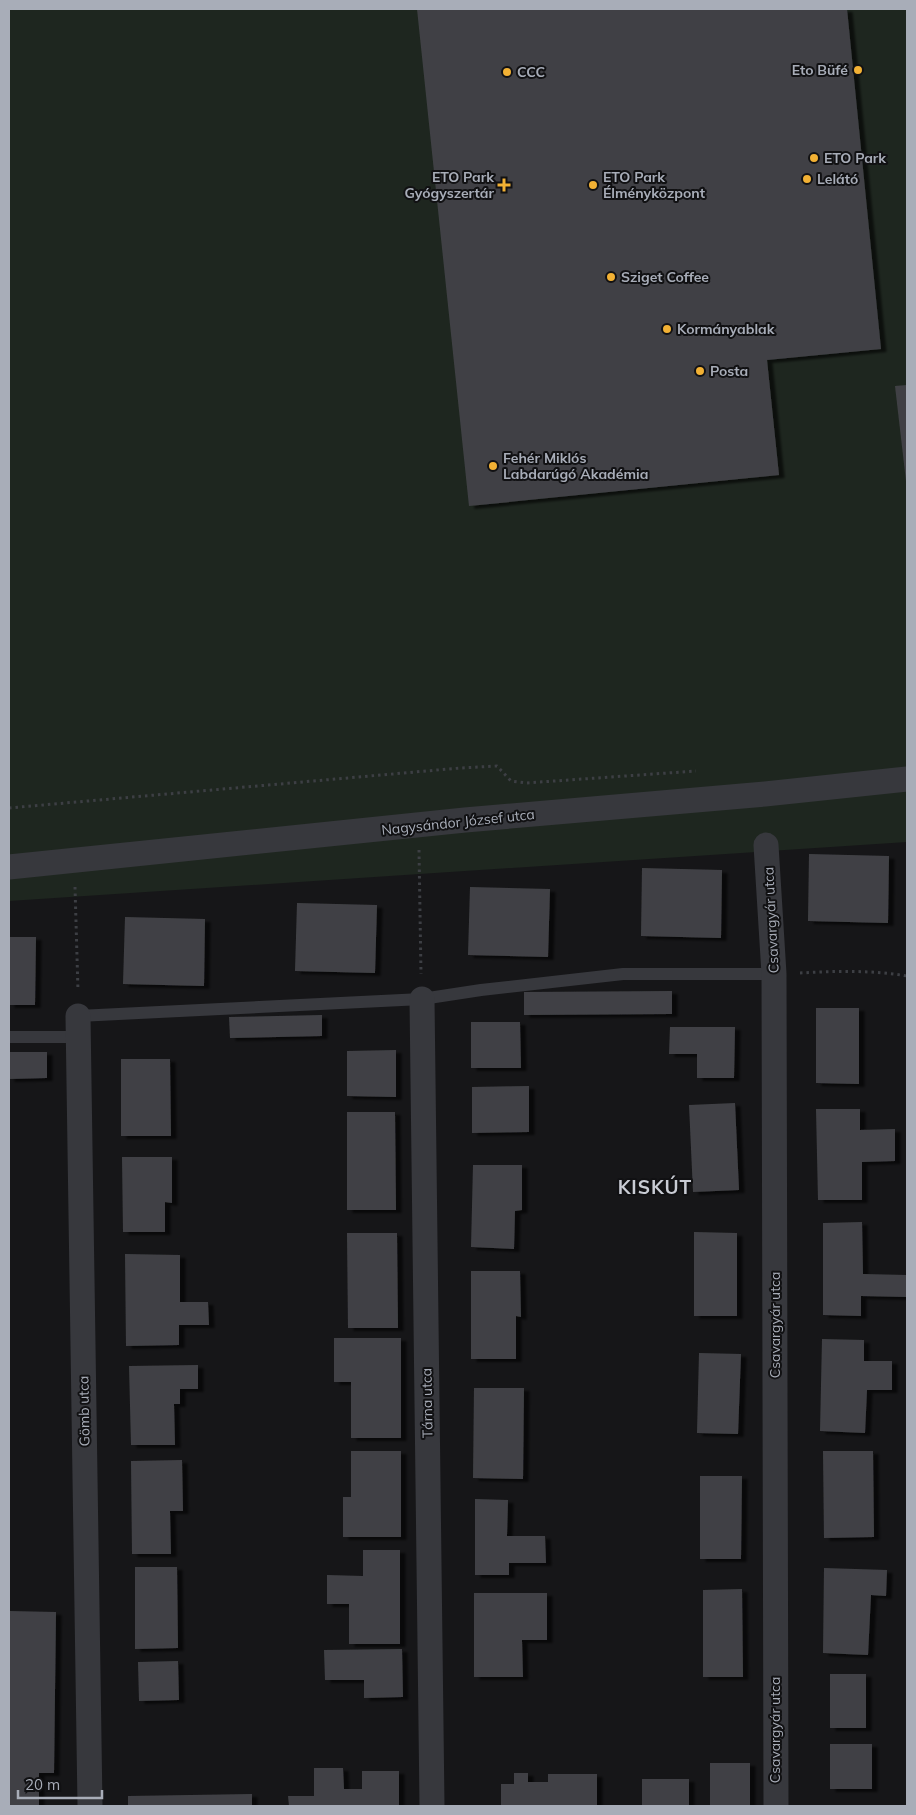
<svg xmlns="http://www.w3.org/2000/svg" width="916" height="1815" font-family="Mulish,sans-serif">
<defs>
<filter id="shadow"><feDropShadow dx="5.5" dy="3" stdDeviation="1" flood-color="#0009"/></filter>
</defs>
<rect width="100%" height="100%" fill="#161618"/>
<polygon fill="#1e261f" points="9,9 907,9 907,842 9,901"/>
<g fill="#404145" filter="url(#shadow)">
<polygon points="417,9 847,9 881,349 767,360 779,475 469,506"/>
<polygon points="907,385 907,481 906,481 895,386"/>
<polygon points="809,854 889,856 888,923 808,921"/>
<polygon points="642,868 722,870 721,938 641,936"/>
<polygon points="470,887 550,889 548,957 468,955"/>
<polygon points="297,903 377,905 375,973 295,971"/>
<polygon points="125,917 205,919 204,986 123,984"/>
<polygon points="9,937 36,937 35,1005 9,1005"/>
<polygon points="672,991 672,1014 524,1015 524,992"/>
<polygon points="816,1008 859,1008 859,1084 816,1083"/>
<polygon points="322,1015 322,1036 230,1038 229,1017"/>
<polygon points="471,1022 520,1022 521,1068 471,1068"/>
<polygon points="670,1027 735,1027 734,1078 697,1078 697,1054 669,1054"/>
<polygon points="396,1050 396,1097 347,1096 347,1051"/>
<polygon points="9,1052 47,1052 47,1078 9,1079"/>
<polygon points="121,1059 170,1059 171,1136 121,1136"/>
<polygon points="529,1086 529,1132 472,1133 472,1087"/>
<polygon points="735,1103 739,1190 693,1192 689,1105"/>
<polygon points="816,1109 860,1109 860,1130 895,1129 895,1161 862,1162 862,1200 818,1200"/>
<polygon points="347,1112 395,1112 396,1210 347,1210"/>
<polygon points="122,1157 172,1157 172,1203 165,1202 165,1232 123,1232"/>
<polygon points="473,1165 522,1165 522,1210 515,1211 514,1249 471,1247"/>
<polygon points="862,1222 863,1274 907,1275 907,1297 861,1296 861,1316 823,1315 823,1223"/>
<polygon points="694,1232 737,1233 737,1316 694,1316"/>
<polygon points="347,1233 397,1233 398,1328 348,1328"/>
<polygon points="125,1254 180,1255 180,1302 208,1302 209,1325 179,1325 179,1345 126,1346"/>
<polygon points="471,1271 520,1271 521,1317 516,1316 516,1359 471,1359"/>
<polygon points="334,1338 401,1338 401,1438 351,1438 351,1382 334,1382"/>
<polygon points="822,1339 864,1340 864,1361 892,1361 892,1390 867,1390 865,1433 820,1431"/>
<polygon points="699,1353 741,1354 738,1434 697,1433"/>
<polygon points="198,1365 198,1389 180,1389 180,1404 174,1404 175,1445 131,1445 129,1366"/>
<polygon points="474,1388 524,1388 523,1479 473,1478"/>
<polygon points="351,1451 401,1451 401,1537 343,1537 343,1497 351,1497"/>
<polygon points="823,1451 873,1451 874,1537 824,1538"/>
<polygon points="182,1460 183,1511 170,1511 171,1554 132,1554 131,1461"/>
<polygon points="700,1476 742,1476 741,1559 700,1559"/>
<polygon points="475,1499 508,1500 507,1536 545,1536 546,1563 509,1563 509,1575 475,1575"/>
<polygon points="363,1550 400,1550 400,1644 349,1644 349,1604 327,1604 327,1575 363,1576"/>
<polygon points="135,1567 177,1567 178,1648 135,1649"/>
<polygon points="824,1568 887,1570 886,1596 871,1595 868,1655 823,1653"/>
<polygon points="742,1589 743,1677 703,1677 703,1590"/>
<polygon points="474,1593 547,1593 547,1640 522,1640 523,1677 474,1677"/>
<polygon points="9,1611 56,1612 54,1773 39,1773 39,1806 9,1806"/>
<polygon points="402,1649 403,1697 364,1698 364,1680 325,1680 324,1650"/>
<polygon points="178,1661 179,1700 139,1701 138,1662"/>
<rect x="830" y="1674" width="36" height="54"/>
<rect x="830" y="1744" width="42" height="45"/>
<rect x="710" y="1763" width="40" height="43"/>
<polygon points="314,1768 343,1768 344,1789 362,1789 362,1771 399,1771 399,1806 289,1806 288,1796 314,1796"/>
<polygon points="514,1773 528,1773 528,1782 548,1782 548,1774 597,1774 597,1806 501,1806 501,1784 514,1784"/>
<rect x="642" y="1779" width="47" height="27"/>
<polygon points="252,1794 252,1806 128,1806 128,1796"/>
</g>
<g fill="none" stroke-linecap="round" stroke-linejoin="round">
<g stroke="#3d3f44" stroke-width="3" stroke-dasharray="2.5 4" stroke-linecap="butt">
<polyline points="9,808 460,768 497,766 511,781 526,783 696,771"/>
<polyline points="419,850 421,974"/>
<polyline points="75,887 78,991"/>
<path d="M 800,973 C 835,971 872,970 907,976"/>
</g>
<g stroke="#37383d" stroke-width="12">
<polyline points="78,1016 422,999 481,990 623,974 774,974"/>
<polyline points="9,1037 79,1037"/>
</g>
<g stroke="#37383d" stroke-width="25">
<polyline points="766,845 774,974 776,1806"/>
<polyline points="9,867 465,820 765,794 907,779"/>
<polyline points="422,999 432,1806"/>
<polyline points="78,1016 90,1806"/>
</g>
</g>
<g fill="#f2b134" stroke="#111113" stroke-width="2">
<circle cx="858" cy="70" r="5"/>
<circle cx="507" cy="72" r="5"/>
<circle cx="814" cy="158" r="5"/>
<circle cx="807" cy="179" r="5"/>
<path d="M501.5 177.5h5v5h5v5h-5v5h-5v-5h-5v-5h5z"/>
<circle cx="593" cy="185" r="5"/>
<circle cx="611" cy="277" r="5"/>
<circle cx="667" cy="329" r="5"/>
<circle cx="700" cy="371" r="5"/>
<circle cx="493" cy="466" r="5"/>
</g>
<g text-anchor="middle" stroke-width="4" stroke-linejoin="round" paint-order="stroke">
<g font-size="14" font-weight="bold" fill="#a8adb8" stroke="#111113" text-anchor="start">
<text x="848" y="75" text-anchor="end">Eto Büfé</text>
<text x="517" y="77">CCC</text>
<text x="824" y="163">ETO Park</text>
<text x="494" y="182" text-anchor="end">ETO Park<tspan x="494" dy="16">Gyógyszertár</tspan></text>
<text x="603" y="182">ETO Park<tspan x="603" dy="16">Élményközpont</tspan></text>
<text x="817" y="184">Lelátó</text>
<text x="621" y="282">Sziget Coffee</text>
<text x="677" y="334">Kormányablak</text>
<text x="710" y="376">Posta</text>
<text x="503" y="463">Fehér Miklós<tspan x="503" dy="16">Labdarúgó Akadémia</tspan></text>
</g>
<g font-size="14" fill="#a8adb8" stroke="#111113">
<text transform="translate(458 822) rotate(-6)" y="5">Nagysándor József utca</text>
<text transform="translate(771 920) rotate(-93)" y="5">Csavargyár utca</text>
<text transform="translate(775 1325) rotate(-90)" y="5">Csavargyár utca</text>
<text transform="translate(427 1403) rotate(-91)" y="5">Tárna utca</text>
<text transform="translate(84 1411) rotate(-91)" y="5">Gömb utca</text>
<text transform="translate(775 1730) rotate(-90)" y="5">Csavargyár utca</text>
</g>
<g font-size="19" font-weight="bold" letter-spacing="1" fill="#c9ccd4" stroke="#111113">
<text x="655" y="1194">KISKÚT</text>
</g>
</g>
<rect width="916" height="1815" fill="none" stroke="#a8adb8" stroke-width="20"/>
<path d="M18 1790v8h84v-8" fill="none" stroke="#a8adb8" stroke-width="2.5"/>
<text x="25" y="1790" font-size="15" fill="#a8adb8" stroke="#111113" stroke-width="4" paint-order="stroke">20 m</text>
</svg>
